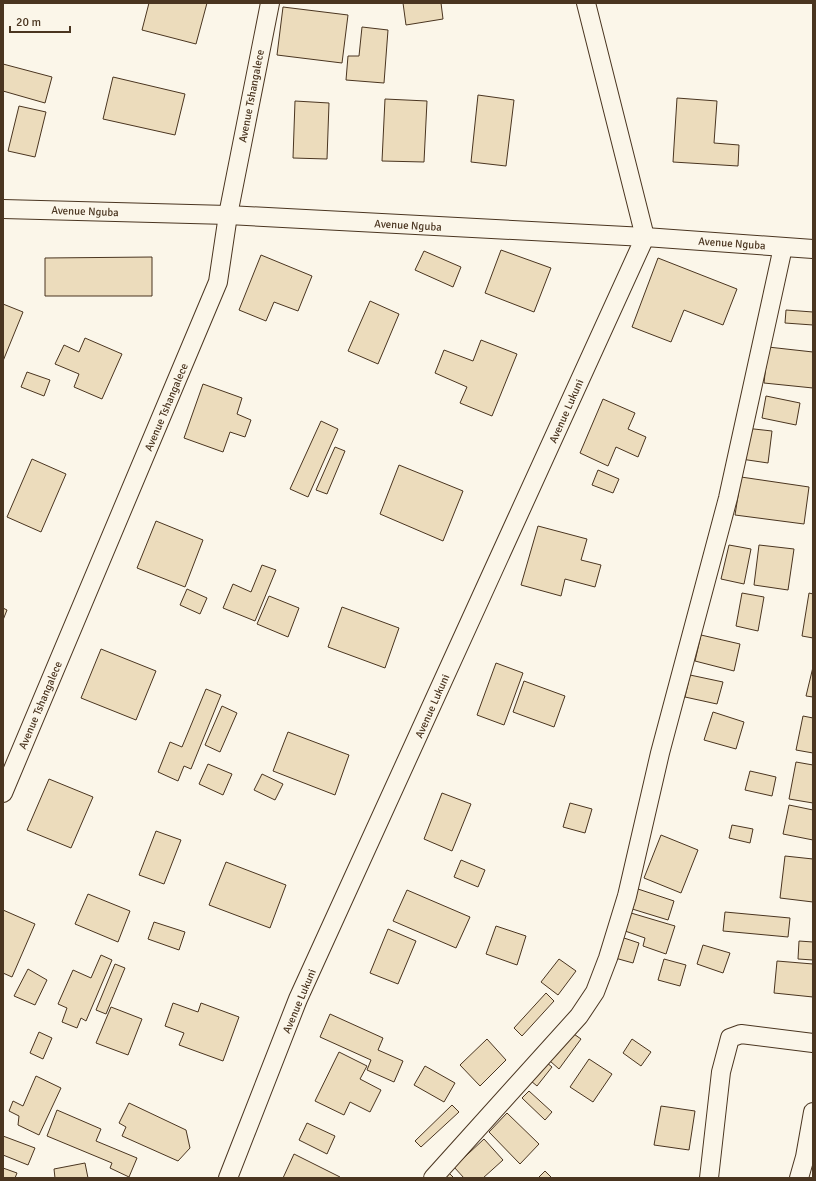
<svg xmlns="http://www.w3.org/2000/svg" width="816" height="1181" font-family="Signika,sans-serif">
<rect width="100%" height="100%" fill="#fbf6e9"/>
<g fill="#ecdcbc" stroke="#4a3520">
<polygon points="149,3 207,3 196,44 142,30"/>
<polygon points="403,3 441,3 443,19 406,25"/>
<polygon points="283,7 348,15 342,63 277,55"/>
<polygon points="362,27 388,30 384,83 346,80 348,56 359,56"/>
<polygon points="3,64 52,77 45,103 3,91"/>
<polygon points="113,77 185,94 175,135 103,119"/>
<polygon points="478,95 514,100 506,166 471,162"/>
<polygon points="677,98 717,101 714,143 739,145 738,166 673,162"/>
<polygon points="385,99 427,101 424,162 382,161"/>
<polygon points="295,101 329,103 327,159 293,158"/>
<polygon points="19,106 46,112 35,157 8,151"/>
<polygon points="501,250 551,268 534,312 485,293"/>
<polygon points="424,251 461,267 453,287 415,270"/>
<polygon points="261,255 312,276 298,311 274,302 266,321 239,310"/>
<polygon points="152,257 152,296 45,296 45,258"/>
<polygon points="658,258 737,289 723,325 684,310 671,342 632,327"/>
<polygon points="370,301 399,314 378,364 348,351"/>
<polygon points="3,304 23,312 3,361"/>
<polygon points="786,310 813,312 813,325 785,323"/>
<polygon points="85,338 122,354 102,399 74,387 79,374 55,364 64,345 79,352"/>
<polygon points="481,340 517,354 492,416 460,403 467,387 435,373 444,350 473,361"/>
<polygon points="768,347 813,352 813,388 764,383"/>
<polygon points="27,372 50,380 44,396 21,387"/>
<polygon points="203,384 242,398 237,414 251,420 245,437 230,432 223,452 184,438"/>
<polygon points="766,396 800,403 796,425 762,418"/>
<polygon points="603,399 635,413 628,429 646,437 638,457 616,447 608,466 580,453"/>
<polygon points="321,421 338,429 308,497 290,489"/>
<polygon points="745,428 772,431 768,463 741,459"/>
<polygon points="335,447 345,451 327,494 316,490"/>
<polygon points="32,459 66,474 41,532 7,517"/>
<polygon points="399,465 463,491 443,541 380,514"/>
<polygon points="598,470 619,479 613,493 592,485"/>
<polygon points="741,477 809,487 804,524 735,515"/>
<polygon points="156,521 203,540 185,587 137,568"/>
<polygon points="538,526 587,539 581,560 601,565 595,587 565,579 561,596 521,585"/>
<polygon points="729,545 751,549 744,584 721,579"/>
<polygon points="759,545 794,549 788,590 754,585"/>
<polygon points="262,565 276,570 255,621 223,608 233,584 251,592"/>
<polygon points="187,589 207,598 200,614 180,605"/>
<polygon points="742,593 764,597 758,631 736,626"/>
<polygon points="809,593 813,594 813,638 802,636"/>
<polygon points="269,596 299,608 288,637 257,624"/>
<polygon points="342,607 399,628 385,668 328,647"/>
<polygon points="3,608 7,610 3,620"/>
<polygon points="701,635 740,644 734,671 695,661"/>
<polygon points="101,649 156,671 136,720 81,698"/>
<polygon points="496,663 523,673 504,725 477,715"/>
<polygon points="813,667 813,697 806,696"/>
<polygon points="690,675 723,682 717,704 685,697"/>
<polygon points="524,681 565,696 554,727 513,712"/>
<polygon points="206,689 221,695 191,769 184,766 178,781 158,772 170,742 182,747"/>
<polygon points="222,706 237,713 220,752 205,745"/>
<polygon points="713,712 744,722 736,749 704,740"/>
<polygon points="803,716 813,718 813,753 796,750"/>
<polygon points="288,732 349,755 335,795 273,771"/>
<polygon points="796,762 813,765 813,803 789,799"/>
<polygon points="208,764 232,774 223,795 199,784"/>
<polygon points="750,771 776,777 772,796 745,790"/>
<polygon points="262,774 283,784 275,800 254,790"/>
<polygon points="49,779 93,797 71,848 27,830"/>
<polygon points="442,793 471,804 452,851 424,839"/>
<polygon points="570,803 592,809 585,833 563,827"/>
<polygon points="789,805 813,810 813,840 783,834"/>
<polygon points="732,825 753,829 750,843 729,838"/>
<polygon points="156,831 181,840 164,884 139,875"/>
<polygon points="661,835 698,850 681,893 644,878"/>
<polygon points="785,856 813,859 813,902 780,898"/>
<polygon points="461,860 485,870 478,887 454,877"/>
<polygon points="226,862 286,885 270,928 209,905"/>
<polygon points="635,888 674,901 668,920 629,908"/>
<polygon points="407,890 470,917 456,948 393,921"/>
<polygon points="88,894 130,911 118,942 75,924"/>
<polygon points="3,910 35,924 12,977 3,973"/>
<polygon points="725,912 790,918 788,937 723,931"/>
<polygon points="631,913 675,926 666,954 643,946 645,938 625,931"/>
<polygon points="154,922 185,932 179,950 148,939"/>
<polygon points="496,926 526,936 517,965 486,954"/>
<polygon points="388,929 416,941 398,984 370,973"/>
<polygon points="621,937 639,943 633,963 615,958"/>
<polygon points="799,941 813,942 813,960 798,959"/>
<polygon points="703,945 730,953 723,973 697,964"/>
<polygon points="101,955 112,960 86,1021 81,1018 77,1028 62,1022 67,1008 58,1004 73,970 91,978"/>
<polygon points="559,959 576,971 558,995 541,982"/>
<polygon points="664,959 686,965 680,986 658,980"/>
<polygon points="777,961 813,964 813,997 774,993"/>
<polygon points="115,964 125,968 106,1014 96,1010"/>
<polygon points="28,969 47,980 35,1005 14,996"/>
<polygon points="546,993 554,1001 522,1036 514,1028"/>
<polygon points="173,1003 198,1012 201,1003 239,1017 223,1061 179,1045 184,1033 165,1026"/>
<polygon points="111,1007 142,1019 128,1055 96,1043"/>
<polygon points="330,1014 383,1038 378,1050 403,1061 394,1082 367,1070 371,1060 320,1037"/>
<polygon points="39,1032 52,1038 43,1059 30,1053"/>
<polygon points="571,1032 581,1039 559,1069 550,1061"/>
<polygon points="487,1039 506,1060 480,1086 460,1065"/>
<polygon points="632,1039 651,1052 641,1066 623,1053"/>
<polygon points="339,1052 367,1066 360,1079 381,1090 370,1112 350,1102 344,1115 315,1101"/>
<polygon points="589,1059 612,1074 593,1102 570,1087"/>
<polygon points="546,1062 552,1067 537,1086 531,1081"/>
<polygon points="425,1066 455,1083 444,1102 414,1085"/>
<polygon points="36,1076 61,1088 39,1135 18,1125 19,1116 9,1111 13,1101 23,1106"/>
<polygon points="529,1091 552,1112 545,1120 522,1098"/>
<polygon points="129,1103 186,1130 190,1148 178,1161 122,1136 126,1127 119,1123"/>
<polygon points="452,1105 459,1112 421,1147 415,1141"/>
<polygon points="661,1106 695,1111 689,1150 654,1145"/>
<polygon points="57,1110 101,1129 96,1141 137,1158 129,1177 110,1168 112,1163 47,1136"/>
<polygon points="507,1113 539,1144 520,1164 489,1132"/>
<polygon points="307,1123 335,1136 327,1154 299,1140"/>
<polygon points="3,1136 35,1148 28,1165 3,1155"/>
<polygon points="484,1139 503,1160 483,1178 464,1178 454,1167"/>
<polygon points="294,1154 340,1177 339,1178 283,1178"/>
<polygon points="85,1163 88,1178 55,1178 54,1169"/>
<polygon points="3,1168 17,1173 15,1178 3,1178"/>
<polygon points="545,1171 552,1178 538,1178"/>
<polygon points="449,1173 454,1178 444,1178"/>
</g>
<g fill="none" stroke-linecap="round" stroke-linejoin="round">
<g stroke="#4a3520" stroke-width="20">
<g id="street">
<polyline points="3,209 228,215 645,237 813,249"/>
<polyline points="3,793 218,282 228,215 270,3"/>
<polyline points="228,1178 298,999 645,237 586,3"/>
<polyline points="433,1178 579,1016 595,992 608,958 627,896 660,753 728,498 783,247"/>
<polyline points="709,1178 721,1072 730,1038 741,1034 813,1043"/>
<polyline points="799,1178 805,1157 813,1112"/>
</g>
</g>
<use href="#street" stroke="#fbf6e9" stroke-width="18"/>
</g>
<g text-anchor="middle" stroke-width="3" stroke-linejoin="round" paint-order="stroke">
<g font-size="11" fill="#4a3520" stroke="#fbf6e9">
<text transform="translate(251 96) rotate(-79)" y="4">Avenue Tshangalece</text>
<text transform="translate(85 211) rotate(2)" y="4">Avenue Nguba</text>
<text transform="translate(408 225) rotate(3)" y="4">Avenue Nguba</text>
<text transform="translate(732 243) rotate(4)" y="4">Avenue Nguba</text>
<text transform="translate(166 407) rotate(-67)" y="4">Avenue Tshangalece</text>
<text transform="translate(566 411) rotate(-66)" y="4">Avenue Lukuni</text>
<text transform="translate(40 705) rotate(-67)" y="4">Avenue Tshangalece</text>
<text transform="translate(432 706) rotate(-66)" y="4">Avenue Lukuni</text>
<text transform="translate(299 1001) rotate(-67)" y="4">Avenue Lukuni</text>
</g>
</g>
<rect width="816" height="1181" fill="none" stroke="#4a3520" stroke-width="8"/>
<path d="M10 26v6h60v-6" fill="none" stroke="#4a3520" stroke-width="2"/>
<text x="16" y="26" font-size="12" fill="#4a3520" stroke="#fbf6e9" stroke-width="3" paint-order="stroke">20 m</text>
</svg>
